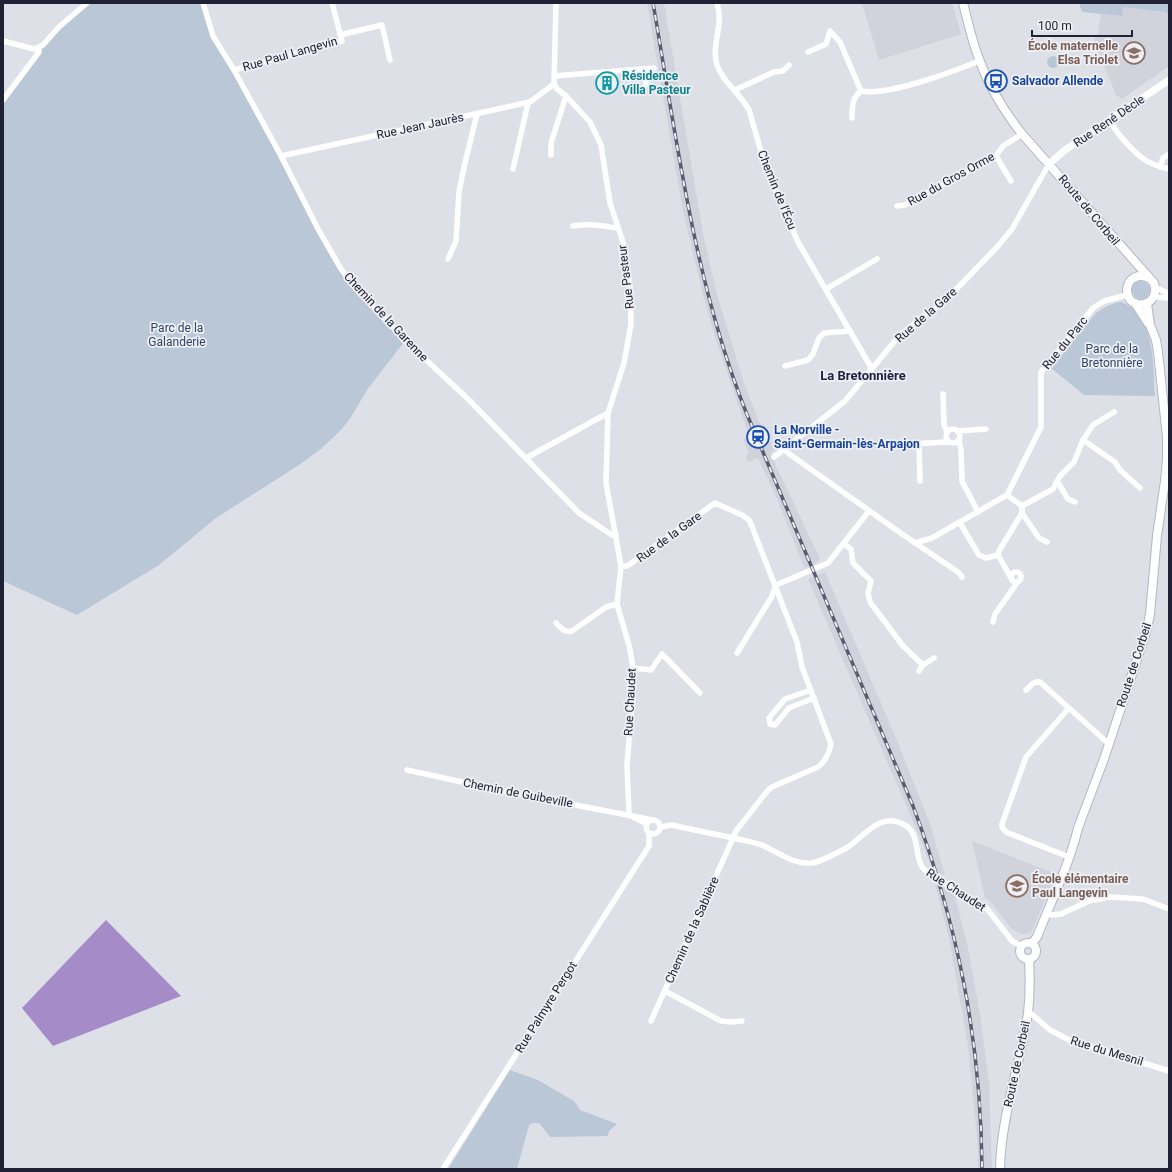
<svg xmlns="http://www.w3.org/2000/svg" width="1172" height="1172" font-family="Roboto,sans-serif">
<rect width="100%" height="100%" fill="#dee0e8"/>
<g fill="#d0d2dc">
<polygon points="647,3 664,3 703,234 717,295 745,386 759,422 765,429 772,446 774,451 770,453 820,559 816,563 808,567 804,567 775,494 758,458 748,462 746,456 749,454 743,439 748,436 747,430 715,337 703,295 683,211"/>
<polygon points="862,3 952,3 961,34 879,60"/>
<polygon points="1123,7 1166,12 1169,16 1169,66 1122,99 1116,95 1094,40 1098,33 1101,14 1122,16"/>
<polygon points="825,572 895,736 929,821 945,875 933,871 918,833 808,579"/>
<polygon points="972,841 1056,874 1031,933 1021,934 1012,929 989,900 985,898"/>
<polygon points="935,884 954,893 968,948 980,1015 989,1082 992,1169 978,1169 978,1147 968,1045 949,938"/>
</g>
<g fill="#b9c7d7">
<polygon points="87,3 203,3 213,36 341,269 404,342 367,390 351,417 341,430 321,449 299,465 216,518 159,565 77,615 3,581 3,100 43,45"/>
<polygon points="1079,3 1169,3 1169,16 1166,12 1123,7 1122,16 1082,12"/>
<circle cx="1053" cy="62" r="6"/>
<circle cx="1141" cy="290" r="9"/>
<path d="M 1121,302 C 1156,314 1153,366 1155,396 L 1084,395 L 1051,368 L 1095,314 C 1103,308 1111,303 1121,302 Z"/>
<polygon points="510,1070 538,1080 574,1101 580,1110 617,1124 609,1131 608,1136 550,1137 539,1123 534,1123 530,1124 528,1129 517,1169 448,1169"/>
</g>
<polygon fill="#a58bc8" points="106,920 181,996 53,1046 22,1008"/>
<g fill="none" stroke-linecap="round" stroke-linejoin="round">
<g stroke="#b3b5c6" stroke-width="10">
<g id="secondary">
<path d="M 963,3 C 968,22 972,41 979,59 C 989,87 1004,111 1022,134 L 1154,283 C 1162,307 1128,312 1127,291 C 1127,287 1128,283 1131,280 C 1136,275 1142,275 1149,278"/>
<polyline points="1135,303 1148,323"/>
<circle cx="1028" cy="951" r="8"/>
<path d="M 1032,943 L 1037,937 C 1051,901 1069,866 1078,828 L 1104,759 L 1147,629 L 1150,614 L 1157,536 L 1165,481 L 1167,459 L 1167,437 L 1158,352 L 1156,340 L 1150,325 L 1147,304"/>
<path d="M 1000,1169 C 1001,1116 1020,1066 1028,1013 C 1030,996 1030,976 1029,959"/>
</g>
</g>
<g stroke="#fff" stroke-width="5.5">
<polyline points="203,3 213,36 234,70 281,156 318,229 341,269 358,291 408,343 468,399 579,513 612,535 616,535"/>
<polyline points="556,3 554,84 557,89 566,96 590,122 601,145 610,203 623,242 630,287 631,324 624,363 608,413 606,483 621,566 617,604 630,649 633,668 633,692 627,765 629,815 647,824"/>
<path d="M 717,3 C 724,26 712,42 716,61 C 720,80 740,93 749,110 L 765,165 L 798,242 L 872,369"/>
<polyline points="340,35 382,25 390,60"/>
<polyline points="3,41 34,49 43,45 59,27 87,3"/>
<polyline points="808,52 826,44 830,31 840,42 861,91"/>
<polyline points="643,69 646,84"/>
<polyline points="234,70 342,41 332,3"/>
<polyline points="554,76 654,68"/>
<polyline points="735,90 774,72 783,71 789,65"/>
<path d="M 861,91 C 889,96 952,72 979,61"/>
<polyline points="3,100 39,52 39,48"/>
<path d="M 852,118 C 852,107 852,98 861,91"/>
<path d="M 1111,120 C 1113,131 1136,154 1145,160 C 1153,165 1160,167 1169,169"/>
<polyline points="551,155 551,143 566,96"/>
<polyline points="281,156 530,102 554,84"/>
<polyline points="996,156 1011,181"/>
<polyline points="1160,167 1163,158 1169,154"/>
<polyline points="513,169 528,103"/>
<polyline points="897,206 905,205 996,156 1003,146 1022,134"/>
<path d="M 573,226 C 589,223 602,226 618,228"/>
<polyline points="448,259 456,241 459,192 464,167 477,114"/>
<polyline points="1155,287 1169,294"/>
<polyline points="826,289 877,259"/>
<polyline points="1154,297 1169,298"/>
<polyline points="785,366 808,360 813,354 819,338 824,333 850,331"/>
<polyline points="943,394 944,425 947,432"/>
<circle cx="953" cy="436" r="7"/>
<polyline points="957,431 986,429"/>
<polyline points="959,440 961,450 962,481 978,512"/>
<polyline points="1083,440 1093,425 1114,412"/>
<polyline points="910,444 948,442"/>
<polyline points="919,444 920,481"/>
<polyline points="784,449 788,453 902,534 958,572 962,577"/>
<polyline points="774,457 845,401 899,336 923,316 941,305 998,246 1012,229 1049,164"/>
<polyline points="526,458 608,413"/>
<polyline points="1057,481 1068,499 1075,502"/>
<polyline points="1007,495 1022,506"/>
<polyline points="1022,513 1039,538 1047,542"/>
<polyline points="960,523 979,555 986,558 998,555"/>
<polyline points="915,543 932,538 1007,495 1041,427 1041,372 1093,308 1104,301 1127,295"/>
<polyline points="844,544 851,549 853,563 871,581 868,593 870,602 903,646 923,665"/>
<path d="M 621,566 L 627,566 L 630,564 L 715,503 L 742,515 L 749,520 L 751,524 L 797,642 L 802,667 L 831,744 C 829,754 826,761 818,767 L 772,787 L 768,790 L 736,831 L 733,838 L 651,1021"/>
<circle cx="1016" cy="577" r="5"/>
<polyline points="1011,578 998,555 999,551 1022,513 1022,506 1053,489 1060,476 1074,462 1083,440 1115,462 1120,470 1140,488"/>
<polyline points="776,585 828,563 869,511"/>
<polyline points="993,622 995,614 1017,583"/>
<path d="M 556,623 C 561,628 564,633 572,631 L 606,607 L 617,604"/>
<polyline points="737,653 771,598 776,585"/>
<polyline points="633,668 651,670 662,654 700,693"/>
<polyline points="919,671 923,665 934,658"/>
<polyline points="811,690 785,699 769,718 770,724 775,725 789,708 814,698"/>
<path d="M 1026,690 C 1031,686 1033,681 1040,682 L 1109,744"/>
<polyline points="407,770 513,793 653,820"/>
<circle cx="653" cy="827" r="7"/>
<path d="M 661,827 L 672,825 C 693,830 714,834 734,838 C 744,841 755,842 764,846 C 779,853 794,865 812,863 C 822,861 839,852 848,847 C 864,836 881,812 903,824 C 920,832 914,853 922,867 C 924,869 926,871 928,873 L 984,906 L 988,910 L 1012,941 L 1021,946"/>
<polyline points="1069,857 1006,832 1002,827 1002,824 1026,757 1069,708"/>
<polyline points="1047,913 1051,915 1061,914 1089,901 1109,897 1143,899 1169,909"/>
<polyline points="665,991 721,1021 731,1022 742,1021"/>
<polyline points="1028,1011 1050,1030 1069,1040 1169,1071"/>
<polyline points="443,1169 649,846 649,833"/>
</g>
<polyline stroke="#fff" stroke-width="7" points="1049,164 1065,150 1169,80"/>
<use href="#secondary" stroke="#fff" stroke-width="8"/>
<g stroke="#5c5b72" stroke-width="3.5">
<path id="rail" d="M 653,3 C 677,141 694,281 746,412 L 913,806 C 958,926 981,1040 982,1169"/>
</g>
<use href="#rail" stroke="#eef0f5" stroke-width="2" stroke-dasharray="6" stroke-linecap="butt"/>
</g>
<defs>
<g id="school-ring" transform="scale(1.15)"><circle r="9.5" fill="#eef0f5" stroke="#8d6e63" stroke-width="1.5"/><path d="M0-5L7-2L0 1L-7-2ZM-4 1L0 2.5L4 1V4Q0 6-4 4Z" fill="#8d6e63"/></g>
<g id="bus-ring" transform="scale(1.15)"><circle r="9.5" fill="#eef0f5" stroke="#1a4fb4" stroke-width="1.5"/><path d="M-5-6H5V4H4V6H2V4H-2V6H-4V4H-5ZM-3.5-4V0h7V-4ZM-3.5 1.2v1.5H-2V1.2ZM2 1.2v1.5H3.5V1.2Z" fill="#1a4fb4"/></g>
<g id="building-ring" transform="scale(1.15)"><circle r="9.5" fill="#eef0f5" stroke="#0f9aa8" stroke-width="1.5"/><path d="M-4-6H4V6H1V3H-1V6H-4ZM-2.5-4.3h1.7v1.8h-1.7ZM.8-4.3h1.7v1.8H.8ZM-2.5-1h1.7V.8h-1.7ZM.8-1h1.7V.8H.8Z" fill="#0f9aa8"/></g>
<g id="station-ring" transform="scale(1.15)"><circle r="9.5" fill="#eef0f5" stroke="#1a4fb4" stroke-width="1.5"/><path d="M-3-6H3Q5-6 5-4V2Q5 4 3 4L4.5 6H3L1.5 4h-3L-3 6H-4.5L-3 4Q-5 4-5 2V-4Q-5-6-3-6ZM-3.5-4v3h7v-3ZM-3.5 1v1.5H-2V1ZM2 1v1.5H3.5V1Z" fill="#1a4fb4"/></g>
</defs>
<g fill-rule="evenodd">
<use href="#school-ring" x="1134" y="53"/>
<use href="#bus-ring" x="996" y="81"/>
<use href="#building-ring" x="607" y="83"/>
<use href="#station-ring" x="758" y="437"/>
<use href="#school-ring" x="1017" y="886"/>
</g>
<g text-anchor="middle" stroke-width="3.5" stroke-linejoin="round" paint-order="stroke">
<g font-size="12" font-weight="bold" fill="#785e54" stroke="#eef0f5" text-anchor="end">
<text x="1118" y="50">École maternelle<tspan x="1118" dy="14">Elsa Triolet</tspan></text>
<text x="1032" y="883" text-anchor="start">École élémentaire<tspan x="1032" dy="14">Paul Langevin</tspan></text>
</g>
<g font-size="12" fill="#212136" stroke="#eef0f5">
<text transform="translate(290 54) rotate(-16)" y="4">Rue Paul Langevin</text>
<text transform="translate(1109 121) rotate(-34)" y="4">Rue René Dècle</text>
<text transform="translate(420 126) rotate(-12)" y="4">Rue Jean Jaurès</text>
<text transform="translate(951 179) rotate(-29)" y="4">Rue du Gros Orme</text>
<text transform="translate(777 190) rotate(68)" y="4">Chemin de l'Écu</text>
<text transform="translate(1089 210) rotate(50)" y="4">Route de Corbeil</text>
<text transform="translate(626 277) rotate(-97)" y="4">Rue Pasteur</text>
<text transform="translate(926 315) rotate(-41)" y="4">Rue de la Gare</text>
<text transform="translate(386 317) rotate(47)" y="4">Chemin de la Garenne</text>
<text transform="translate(1065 343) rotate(-51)" y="4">Rue du Parc</text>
<text transform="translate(669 537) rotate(-36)" y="4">Rue de la Gare</text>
<text transform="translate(1134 665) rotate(-72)" y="4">Route de Corbeil</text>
<text transform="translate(630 702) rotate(-87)" y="4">Rue Chaudet</text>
<text transform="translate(518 793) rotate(11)" y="4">Chemin de Guibeville</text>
<text transform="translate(956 890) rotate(33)" y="4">Rue Chaudet</text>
<text transform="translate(692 930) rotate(-66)" y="4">Chemin de la Sablière</text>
<text transform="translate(546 1007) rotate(-58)" y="4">Rue Palmyre Pergot</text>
<text transform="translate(1107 1051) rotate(17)" y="4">Rue du Mesnil</text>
<text transform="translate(1017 1064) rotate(-78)" y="4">Route de Corbeil</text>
</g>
<g font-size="12" font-weight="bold" fill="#0d838f" stroke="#eef0f5" text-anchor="start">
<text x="622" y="80">Résidence<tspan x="622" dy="14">Villa Pasteur</tspan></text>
</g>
<g font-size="12" font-weight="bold" fill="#164399" stroke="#eef0f5" text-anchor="start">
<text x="1012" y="85">Salvador Allende</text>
<text x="774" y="434">La Norville -<tspan x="774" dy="14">Saint-Germain-lès-Arpajon</tspan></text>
</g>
<g font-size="12" fill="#304368" stroke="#eef0f5">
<text x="177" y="332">Parc de la<tspan x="177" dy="14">Galanderie</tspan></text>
<text x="1112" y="353">Parc de la<tspan x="1112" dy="14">Bretonnière</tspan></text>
</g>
<g font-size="13" font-weight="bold" fill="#212045" stroke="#eef0f5">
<text x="863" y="380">La Bretonnière</text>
</g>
</g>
<rect width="1172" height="1172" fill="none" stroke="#212136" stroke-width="8"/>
<path d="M1032 30v6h100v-6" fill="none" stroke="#212136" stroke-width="2"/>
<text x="1038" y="30" font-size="12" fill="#212136" stroke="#eef0f5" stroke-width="3" paint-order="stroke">100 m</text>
</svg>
